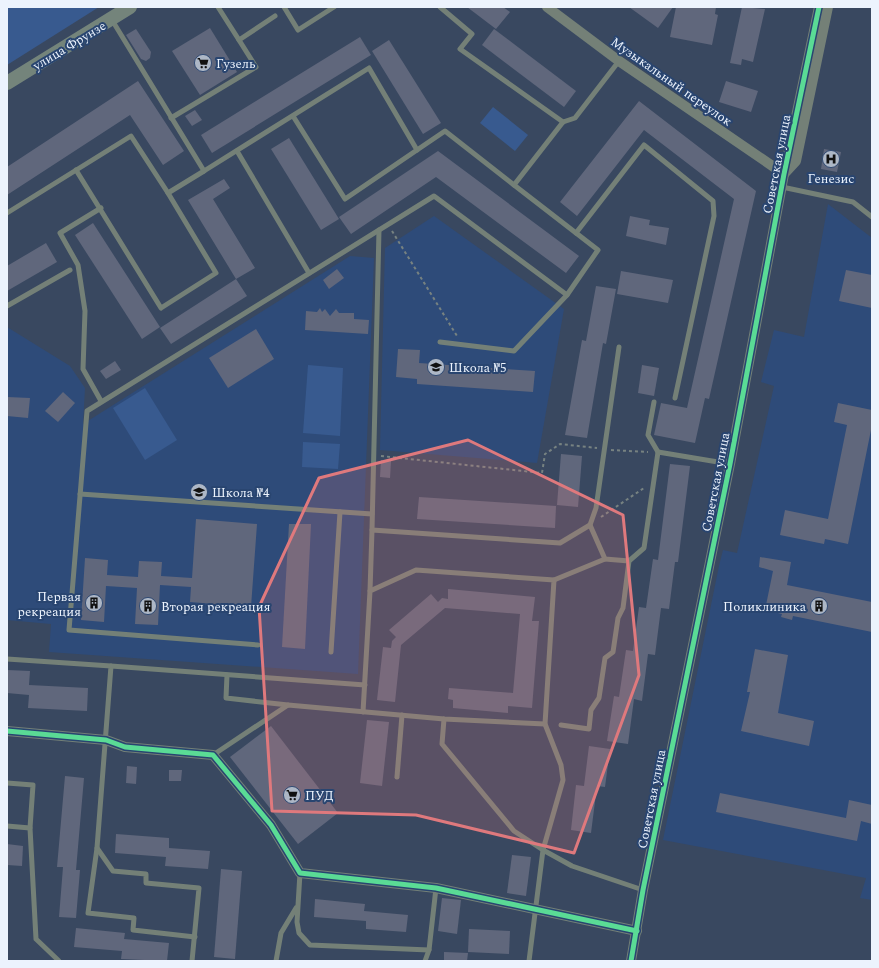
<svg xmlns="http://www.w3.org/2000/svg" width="879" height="968" font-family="Spectral,serif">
<rect width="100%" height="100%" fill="#394860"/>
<g fill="#2e4b79">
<polygon points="828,204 872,238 872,900 860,898 866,878 663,840 719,566 723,550 737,553 774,386 761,382 774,330 804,337"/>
<polygon points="434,216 564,309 537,463 380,450 385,248"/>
<polygon points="350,256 374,258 358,674 49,652 51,624 7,620 7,327 70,366 85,388 83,424"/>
</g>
<g fill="#385a8f">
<polygon points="7,7 99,7 7,65"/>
<polygon points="493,107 528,135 515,151 480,123"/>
<polygon points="308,365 343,368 340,436 303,433"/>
<polygon points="145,388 177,440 145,460 113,408"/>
<polygon points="303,442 340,444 338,469 302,467"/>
</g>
<g fill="#60677c">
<polygon points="467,7 503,7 510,12 496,29"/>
<polygon points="629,7 673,7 658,28"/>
<polygon points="676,7 716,7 715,14 718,15 712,45 670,37"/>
<polygon points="742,7 765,9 753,62 742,59 741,65 730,63"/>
<polygon points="210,28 237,72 200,95 172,51"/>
<polygon points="136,29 151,52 150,58 146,61 141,59 126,35"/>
<polygon points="494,29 576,91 564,107 482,45"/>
<polygon points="360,37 371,55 212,153 201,135"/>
<polygon points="389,40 441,123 423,134 372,51"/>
<polygon points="138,81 184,151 163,165 130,115 7,195 7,167"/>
<polygon points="726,81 758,91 751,112 719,102"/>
<polygon points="639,101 756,191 709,399 705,398 695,443 654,435 661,403 687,408 734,199 644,130 577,216 560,202"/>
<polygon points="195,110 202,120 192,126 185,116"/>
<polygon points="289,138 339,219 321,230 271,149"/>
<polygon points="824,149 841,152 837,172 821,169"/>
<polygon points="438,151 579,256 566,273 436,177 351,234 339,217"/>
<polygon points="224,179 230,188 213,199 255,268 236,279 188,200"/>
<polygon points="630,216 650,220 649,225 669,228 666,245 626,236"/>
<polygon points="93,223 160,327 142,339 75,235"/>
<polygon points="46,243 57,262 7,291 7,266"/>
<polygon points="337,269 344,278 329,289 323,280"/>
<polygon points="846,270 872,275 872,308 839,301"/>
<polygon points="621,271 673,280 668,303 617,294"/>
<polygon points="236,279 247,296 171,344 160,328"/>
<polygon points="596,286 616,289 606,344 603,343 587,438 565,435 582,340 586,341"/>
<polygon points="320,308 322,312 325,309 330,316 336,309 339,313 354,313 354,319 369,320 368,334 305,330 306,311 317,312"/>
<polygon points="256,329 274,359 228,388 209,358"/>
<polygon points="398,349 420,350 419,363 535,371 533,392 417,384 417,379 396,377"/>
<polygon points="115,361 121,370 106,379 100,371"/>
<polygon points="642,365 659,368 654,396 638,393"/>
<polygon points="63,392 75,403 58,422 45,411"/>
<polygon points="7,397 30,398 28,418 7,416"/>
<polygon points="838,403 872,410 872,425 848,544 825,539 824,544 780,535 785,510 828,519 847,425 834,422"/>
<polygon points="561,454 582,456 578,507 557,505"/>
<polygon points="381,460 391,461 390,478 380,477"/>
<polygon points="670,464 690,466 678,562 675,562 669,609 661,608 655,655 648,654 642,701 634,699 628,744 607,741 614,696 619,697 626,650 633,651 639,607 646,608 653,559 658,560"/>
<polygon points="419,497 556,506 555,528 417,519"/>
<polygon points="196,519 257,524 251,607 190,602 191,587 160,585 158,625 135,624 137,588 106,586 104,622 81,620 85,558 108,560 107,575 138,577 139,561 162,562 161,576 192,578"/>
<polygon points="289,524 311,524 305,649 282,647"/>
<polygon points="760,557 791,562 787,585 872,602 872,632 793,616 792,620 781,617 782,614 765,610 773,571 759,567"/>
<polygon points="448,589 535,597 532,621 539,621 532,708 508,706 508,713 453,708 453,700 448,699 449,688 513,693 520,614 445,608 401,645 395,702 377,700 383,647 391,648 392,641 396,637 389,630 431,594 438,602 442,598 448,599"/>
<polygon points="755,649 788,655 778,713 814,721 809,746 741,731 750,692 747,692"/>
<polygon points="7,670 30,671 29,685 88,688 87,711 28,708 29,695 7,693"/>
<polygon points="367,720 389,722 382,786 360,783"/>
<polygon points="271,726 338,813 298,844 230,757"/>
<polygon points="589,746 610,749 605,787 597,786 591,833 571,830 576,785 584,786"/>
<polygon points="127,766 137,767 136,784 126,783"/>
<polygon points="169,770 182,770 181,781 169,781"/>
<polygon points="65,776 84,778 76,870 80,870 76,918 59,917 63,867 57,867"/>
<polygon points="720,793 846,818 849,800 872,805 872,824 861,821 857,841 716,812"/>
<polygon points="116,834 169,838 169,848 210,851 208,869 165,866 166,857 115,853"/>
<polygon points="7,844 23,846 22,866 7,865"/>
<polygon points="512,855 531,857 526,896 507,893"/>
<polygon points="221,869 242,871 235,959 214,957"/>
<polygon points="442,898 461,900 457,934 438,931"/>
<polygon points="315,899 365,904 364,911 408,915 406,932 366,929 366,921 314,917"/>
<polygon points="76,928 125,933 124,939 169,943 167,961 121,959 122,951 74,947"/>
<polygon points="469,929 510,931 509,954 468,952"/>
<polygon points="444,952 468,953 467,961 444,961"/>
</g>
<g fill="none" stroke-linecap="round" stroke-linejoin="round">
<g stroke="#778281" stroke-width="2" stroke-dasharray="3 3" stroke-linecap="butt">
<polyline points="392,231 457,336"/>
<polyline points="611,450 648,452"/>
<polyline points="381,456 542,473 545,454 560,444 597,448"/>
<polyline points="601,517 644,488"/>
</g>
<g stroke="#748077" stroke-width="5">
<polyline points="218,7 239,40 275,16"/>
<polyline points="284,7 298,30 334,7"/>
<polyline points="440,7 472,34 460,49 563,122"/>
<polyline points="293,116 345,199 417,150"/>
<polyline points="171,118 256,67 239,40"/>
<polyline points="237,151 309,273"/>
<polyline points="76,170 161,308 216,273 168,193 204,171 112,20"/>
<polyline points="204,171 369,68 417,150 445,131 514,185"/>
<polyline points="782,187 853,202 872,217"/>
<polyline points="101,208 60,233 78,265 85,311 83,369 101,401"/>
<polyline points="7,213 131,136 168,193"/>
<polyline points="576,233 644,145 713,201 714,216 675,398"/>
<polyline points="7,306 70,270"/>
<polyline points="440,342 514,351 567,295 598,250 514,185 563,122 575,118 619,61"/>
<polyline points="654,402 648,435 658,452"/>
<polyline points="80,494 372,514"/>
<polyline points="590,525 605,559 629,561"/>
<polyline points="372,530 379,230"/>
<polyline points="554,580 605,559"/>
<polyline points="370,591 372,530 560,543 590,525 596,508 619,347"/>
<polyline points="258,645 69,630 87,411 434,196 567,295"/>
<polyline points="331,652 340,512"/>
<polyline points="7,659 111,666 97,848 113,871 146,874 146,883 199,888 192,961"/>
<polyline points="111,666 365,685"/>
<polyline points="227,675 226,698 288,705"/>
<polyline points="363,712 370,591 416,570 554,580 545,724 561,765 563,780 543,850 572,866 643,890"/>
<polyline points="444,719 442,744 514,831 543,850 529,961"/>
<polyline points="561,725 589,729 591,710 599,698 605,658 613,652 618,618 623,608 629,561 644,548 658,452 730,464"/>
<polyline points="213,755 288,705 444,719 545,724"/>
<polyline points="397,777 402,715"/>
<polyline points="7,783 33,785 30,828 36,939 59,961"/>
<polyline points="7,826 30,828"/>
<polyline points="97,848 88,913 134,918 133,930 195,937"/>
<polyline points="300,873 297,922 299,933 310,945 429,950"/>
<polyline points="276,961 281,933 296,908"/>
<polyline points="425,961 429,950 436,888"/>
</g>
<g stroke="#748077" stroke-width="10">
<polyline points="547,7 619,61 784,174"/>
<polyline points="784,174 796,161 828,7"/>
<polyline points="7,731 106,740 125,747 213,755 271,825 300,873 436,888 637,931"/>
<polyline points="631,961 643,890 730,464 784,174 819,7"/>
</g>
<polyline stroke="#74847b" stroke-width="14" points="7,83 130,7"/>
<g stroke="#294570" stroke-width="8">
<g id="cycleway">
<polyline points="7,731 106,740 125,747 213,755 271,825 300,873 436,888 637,931"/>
<polyline points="631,961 643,890 730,464 784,174 819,7"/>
</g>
</g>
<use href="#cycleway" stroke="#5adb95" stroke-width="5"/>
</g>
<path fill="#df797d" fill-opacity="0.2" stroke="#df797d" stroke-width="3" stroke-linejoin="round" d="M 468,440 L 623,515 L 639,675 L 574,853 L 416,815 L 272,811 L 259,607 L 319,478 Z"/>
<defs>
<g id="supermarket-disc" transform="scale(0.9)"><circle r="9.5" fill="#adb7c6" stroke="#294570"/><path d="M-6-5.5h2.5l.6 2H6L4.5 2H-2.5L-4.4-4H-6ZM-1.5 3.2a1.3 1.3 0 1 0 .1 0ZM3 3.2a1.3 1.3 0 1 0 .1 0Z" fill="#111"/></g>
<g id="hospital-disc" transform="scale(0.9)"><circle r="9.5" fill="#adb7c6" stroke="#294570"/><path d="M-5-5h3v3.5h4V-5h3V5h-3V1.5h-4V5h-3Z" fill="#111"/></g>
<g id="school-disc" transform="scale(0.9)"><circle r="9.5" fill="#adb7c6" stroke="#294570"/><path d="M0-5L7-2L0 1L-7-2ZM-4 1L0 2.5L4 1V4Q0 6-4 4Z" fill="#111"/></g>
<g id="building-disc" transform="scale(0.9)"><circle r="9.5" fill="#adb7c6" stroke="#294570"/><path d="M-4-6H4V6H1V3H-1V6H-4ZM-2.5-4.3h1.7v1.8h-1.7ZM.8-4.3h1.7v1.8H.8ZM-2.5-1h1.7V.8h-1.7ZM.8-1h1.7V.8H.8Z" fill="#111"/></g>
</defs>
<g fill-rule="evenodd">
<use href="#supermarket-disc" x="203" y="63"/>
<use href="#hospital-disc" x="831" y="159"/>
<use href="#school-disc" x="436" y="367"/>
<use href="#school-disc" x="199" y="492"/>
<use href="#building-disc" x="94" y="603"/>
<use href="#building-disc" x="148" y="606"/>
<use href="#building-disc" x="819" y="606"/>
<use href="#supermarket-disc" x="292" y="795"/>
</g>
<g text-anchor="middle" stroke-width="4" stroke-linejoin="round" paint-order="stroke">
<g font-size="13" fill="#ecf3fd" stroke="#294570">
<text transform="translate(69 45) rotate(-31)" y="5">улица Фрунзе</text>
<text transform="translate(672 81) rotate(35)" y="5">Музыкальный переулок</text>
<text transform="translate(776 164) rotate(-79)" y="5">Советская улица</text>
<text transform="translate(715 482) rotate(-79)" y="5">Советская улица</text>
<text transform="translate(651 799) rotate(-79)" y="5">Советская улица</text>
</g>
<g font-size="13" fill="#ecf3fd" stroke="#294570" text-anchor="start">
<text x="216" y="68">Гузель</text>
<text x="831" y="183" text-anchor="middle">Генезис</text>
<text x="449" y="372">Школа №5</text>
<text x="212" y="497">Школа №4</text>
<text x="81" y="601" text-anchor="end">Первая<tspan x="81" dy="15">рекреация</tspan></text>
<text x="161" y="611">Вторая рекреация</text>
<text x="806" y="611" text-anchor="end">Поликлиника</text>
<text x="305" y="800">ПУД</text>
</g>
</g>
<rect width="879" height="968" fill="none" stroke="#ecf3fd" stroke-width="16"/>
</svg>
